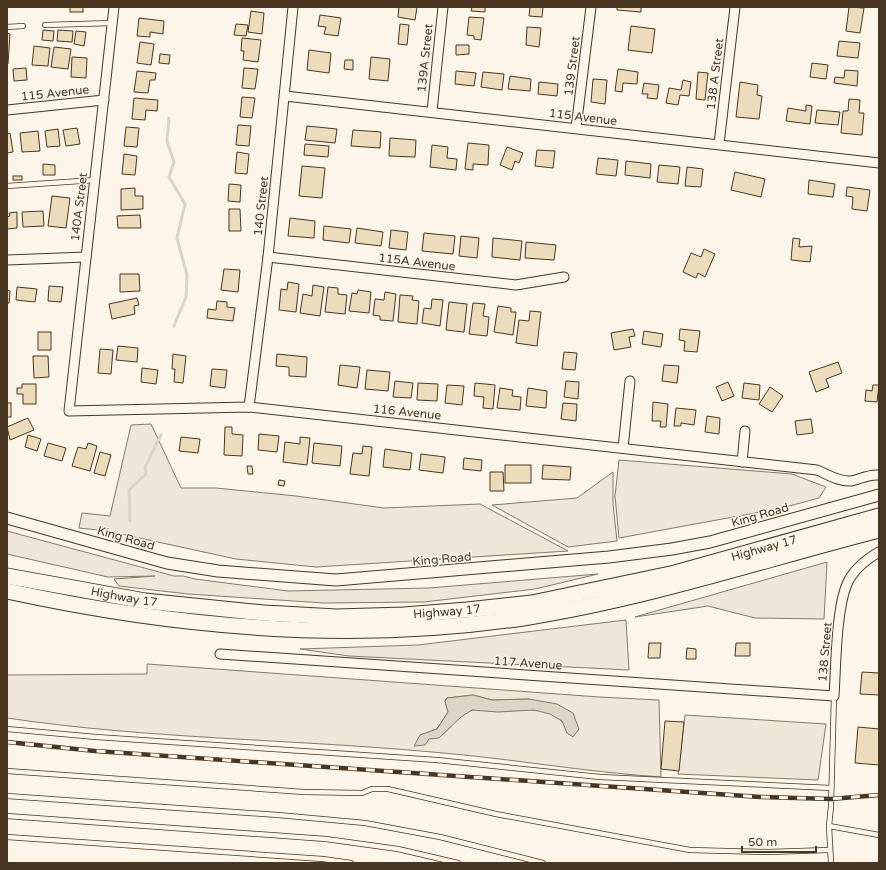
<svg xmlns="http://www.w3.org/2000/svg" width="886" height="870" font-family="'Varela Round',sans-serif">
<rect width="100%" height="100%" fill="#fbf6e9"/>
<g fill="#ede6d9" stroke="#887966" fill-rule="evenodd">
<polygon points="151,424 181,488 216,488 296,496 384,508 480,504 568,551 316,567 236,559 107,531 79,528 82,513 110,516 131,425"/>
<polygon points="619,460 792,474 826,487 819,498 782,508 619,538 615,496"/>
<polygon points="613,472 613,504 617,541 568,547 492,505 577,498"/>
<polygon points="7,531 174,576 183,576 195,579 288,591 429,588 598,574 535,589 424,602 324,603 188,594 119,586 114,579 155,576 108,577 7,554"/>
<polygon points="827,562 824,619 755,618 708,606 635,617"/>
<polygon points="626,620 629,670 349,656 300,649 418,645"/>
<path d="M 147,664 L 599,697 L 659,700 L 661,777 C 584,772 508,758 432,752 C 290,739 148,739 7,718 L 7,675 L 147,674 ZM 473,695 L 492,700 L 529,699 L 579,729 L 567,733 C 566,730 564,724 562,722 C 547,704 517,712 498,711 C 490,711 481,709 473,710 C 451,713 448,749 420,735 L 437,729 L 448,712 L 445,701 L 447,698 Z"/>
</g>
<polygon fill="#ede7d9" stroke="#887966" points="685,715 826,724 818,780 678,774"/>
<polygon fill="#dcd4c6" stroke="#887966" points="473,695 492,700 529,699 557,704 573,713 579,729 573,737 567,733 562,721 550,714 534,710 498,712 472,710 461,717 439,738 429,739 425,745 414,746 420,735 437,729 448,712 445,701 447,698"/>
<g fill="none" stroke-linecap="round" stroke-linejoin="round">
<g stroke="#dcd4c6" stroke-width="3">
<polyline points="169,118 167,141 174,162 169,177 185,204 177,238 187,275 186,297 174,326"/>
<polyline points="130,521 129,490 146,474 145,467 161,435"/>
</g>
</g>
<g fill="#ecdcbc" stroke="#4a3520">
<rect x="70" y="7" width="13" height="5"/>
<polygon points="399,7 417,7 415,20 398,17"/>
<polygon points="472,7 485,7 485,12 471,11"/>
<polygon points="530,7 543,7 542,17 529,16"/>
<polygon points="617,7 641,7 641,12 617,10"/>
<polygon points="849,7 864,8 860,33 846,31"/>
<polygon points="251,11 264,13 262,34 248,32"/>
<polygon points="320,15 341,18 338,36 324,34 326,27 318,26"/>
<polygon points="469,17 484,18 481,40 474,39 474,36 467,35"/>
<polygon points="139,18 164,21 163,34 150,32 150,37 137,36"/>
<polygon points="236,24 248,25 246,36 234,35"/>
<polygon points="400,24 409,25 407,45 398,44"/>
<polygon points="631,26 655,29 652,53 628,50"/>
<polygon points="527,27 541,28 539,47 526,45"/>
<polygon points="43,30 54,31 53,41 42,40"/>
<polygon points="58,30 73,31 72,42 57,41"/>
<polygon points="76,31 86,32 84,46 74,44"/>
<polygon points="7,33 10,34 8,64 7,64"/>
<polygon points="242,38 261,40 258,62 243,60 244,51 241,51"/>
<polygon points="839,41 860,43 858,58 837,56"/>
<polygon points="140,42 154,44 151,65 137,63"/>
<polygon points="456,45 469,45 469,54 456,55"/>
<polygon points="34,46 50,48 48,66 32,65"/>
<polygon points="54,47 71,49 68,69 51,67"/>
<polygon points="309,50 331,53 329,73 307,70"/>
<polygon points="160,54 170,55 169,64 159,63"/>
<polygon points="72,57 87,58 86,78 71,77"/>
<polygon points="371,57 390,59 388,81 369,79"/>
<polygon points="345,60 353,60 353,70 344,69"/>
<polygon points="812,63 828,65 826,79 810,77"/>
<polygon points="26,68 27,80 14,81 13,69"/>
<polygon points="244,68 258,69 255,89 242,88"/>
<polygon points="618,69 638,72 637,84 623,83 622,92 615,91"/>
<polygon points="845,70 858,71 857,86 834,83 835,77 844,78"/>
<polygon points="137,71 156,73 155,80 150,80 148,93 134,92"/>
<polygon points="456,71 476,73 474,86 455,84"/>
<polygon points="483,72 504,74 502,90 481,87"/>
<polygon points="698,72 708,73 705,100 696,99"/>
<polygon points="510,76 531,79 530,91 508,89"/>
<polygon points="593,79 607,80 605,104 591,102"/>
<polygon points="683,80 691,82 689,96 680,95 678,105 666,103 669,88 681,90"/>
<polygon points="539,82 558,84 557,96 538,94"/>
<polygon points="740,82 758,85 757,95 762,96 759,119 736,117"/>
<polygon points="644,83 659,85 657,99 647,98 648,94 642,94"/>
<polygon points="242,97 255,98 252,118 240,117"/>
<polygon points="134,98 158,100 157,111 146,110 145,120 132,119"/>
<polygon points="849,99 860,100 859,113 864,113 862,135 841,133 843,111 848,111"/>
<polygon points="806,105 812,106 810,124 786,121 788,108 806,111"/>
<polygon points="817,110 840,112 838,125 815,123"/>
<polygon points="238,125 251,126 249,146 236,145"/>
<polygon points="307,126 337,129 335,143 305,140"/>
<polygon points="126,127 139,128 137,147 124,146"/>
<polygon points="77,128 80,144 66,146 63,130"/>
<polygon points="58,129 60,146 47,147 45,131"/>
<polygon points="353,130 381,132 380,148 351,146"/>
<polygon points="38,131 40,151 22,152 20,133"/>
<polygon points="10,133 13,152 7,153 7,134"/>
<polygon points="390,138 416,140 415,157 389,156"/>
<polygon points="468,143 489,145 488,165 473,164 473,170 465,169"/>
<polygon points="305,144 329,146 328,157 304,155"/>
<polygon points="432,145 448,147 447,158 457,159 456,170 430,167"/>
<polygon points="507,147 523,153 519,163 515,161 512,170 500,165"/>
<polygon points="537,150 555,151 553,168 535,166"/>
<polygon points="237,152 249,154 247,174 235,173"/>
<polygon points="124,154 137,156 135,175 122,174"/>
<polygon points="598,158 618,160 616,176 596,174"/>
<polygon points="626,161 651,164 650,178 625,175"/>
<polygon points="43,164 55,165 55,175 43,175"/>
<polygon points="659,165 680,167 678,184 657,182"/>
<polygon points="302,166 325,168 322,198 299,196"/>
<polygon points="687,167 703,169 701,187 685,186"/>
<polygon points="735,172 765,179 761,197 731,190"/>
<rect x="13" y="176" width="9" height="4"/>
<polygon points="809,180 835,184 833,197 808,194"/>
<polygon points="229,184 241,185 240,202 228,201"/>
<polygon points="847,187 870,190 867,211 852,209 853,197 846,196"/>
<polygon points="135,188 135,196 143,196 143,209 121,210 121,189"/>
<polygon points="52,196 70,198 66,228 48,226"/>
<polygon points="229,209 240,209 241,231 229,231"/>
<polygon points="43,211 44,226 23,227 22,212"/>
<polygon points="17,212 17,228 7,229 7,217 10,216 9,213"/>
<polygon points="140,215 141,228 118,228 117,216"/>
<polygon points="290,218 315,221 314,238 288,236"/>
<polygon points="324,226 351,229 349,243 323,240"/>
<polygon points="357,228 383,232 381,246 355,243"/>
<polygon points="391,230 408,232 406,250 389,248"/>
<polygon points="424,233 455,236 453,254 422,251"/>
<polygon points="461,236 479,238 477,258 459,256"/>
<polygon points="493,238 522,241 520,260 492,257"/>
<polygon points="793,238 800,239 799,247 812,246 810,262 791,260"/>
<polygon points="526,242 556,245 554,260 525,258"/>
<polygon points="704,249 715,254 705,277 698,273 696,278 683,272 691,253 701,257"/>
<polygon points="224,269 240,270 238,292 221,290"/>
<polygon points="120,274 139,274 140,291 120,292"/>
<polygon points="288,282 299,284 296,312 279,310 281,289 287,290"/>
<polygon points="313,285 324,287 320,316 300,313 303,294 312,296"/>
<polygon points="49,286 63,287 61,302 48,301"/>
<polygon points="17,287 37,289 35,302 16,300"/>
<polygon points="328,287 338,288 338,294 347,295 345,314 325,312"/>
<polygon points="7,290 10,291 9,303 7,303"/>
<polygon points="358,290 371,292 369,313 349,311 352,293 357,294"/>
<polygon points="385,292 396,294 393,321 380,320 380,316 373,315 375,299 384,300"/>
<polygon points="400,295 413,296 412,300 419,301 417,324 398,322"/>
<polygon points="137,298 139,305 134,306 135,314 112,319 109,304"/>
<polygon points="432,299 443,300 440,326 422,323 424,308 431,309"/>
<polygon points="217,301 227,302 227,307 235,308 233,321 207,318 208,309 216,310"/>
<polygon points="449,302 467,304 464,332 446,330"/>
<polygon points="473,303 485,304 483,316 489,317 487,336 469,334"/>
<polygon points="498,306 511,308 511,312 516,312 513,335 494,332"/>
<polygon points="530,311 541,312 537,346 516,343 519,320 529,321"/>
<polygon points="633,329 635,336 629,337 631,347 614,350 611,333"/>
<polygon points="680,329 700,331 697,352 684,351 685,341 679,340"/>
<polygon points="644,331 663,334 661,347 642,344"/>
<rect x="38" y="332" width="13" height="18"/>
<polygon points="118,346 138,348 137,362 116,360"/>
<polygon points="100,349 113,350 111,374 98,373"/>
<polygon points="564,352 577,353 575,370 562,369"/>
<polygon points="173,354 186,356 183,383 174,382 175,369 172,369"/>
<polygon points="277,354 307,357 306,377 289,376 289,367 276,366"/>
<polygon points="33,356 48,356 49,377 34,378"/>
<polygon points="838,362 842,373 826,379 829,387 816,392 809,372"/>
<polygon points="340,365 360,367 357,388 338,385"/>
<polygon points="664,365 679,366 677,383 662,381"/>
<polygon points="142,368 158,370 156,384 141,382"/>
<polygon points="212,369 227,370 225,388 210,386"/>
<polygon points="367,370 390,372 388,391 365,389"/>
<polygon points="395,381 413,383 411,398 393,397"/>
<polygon points="566,381 579,382 578,399 564,397"/>
<polygon points="728,382 734,396 722,401 716,387"/>
<polygon points="418,383 438,384 437,401 417,400"/>
<polygon points="475,383 495,385 493,409 483,408 484,397 474,396"/>
<polygon points="744,383 760,385 759,400 742,398"/>
<polygon points="22,384 36,384 36,404 23,404 23,394 17,394 17,388 22,388"/>
<polygon points="447,385 464,386 462,405 445,403"/>
<polygon points="873,385 879,385 877,402 865,401 866,390 872,391"/>
<polygon points="770,387 783,396 772,412 759,404"/>
<polygon points="500,388 513,390 512,396 521,397 520,410 497,408"/>
<polygon points="528,388 547,391 546,408 526,406"/>
<polygon points="653,402 668,404 666,427 660,427 661,421 652,421"/>
<rect x="7" y="403" width="4" height="14"/>
<polygon points="563,403 577,404 576,421 561,419"/>
<polygon points="676,408 696,410 694,425 681,423 681,426 674,426"/>
<polygon points="707,416 720,418 719,434 705,432"/>
<polygon points="28,418 34,430 10,440 7,427"/>
<polygon points="811,419 813,433 797,435 795,421"/>
<polygon points="225,427 232,427 232,434 243,435 242,456 224,455"/>
<polygon points="259,434 279,436 277,452 258,450"/>
<polygon points="28,435 41,439 37,451 25,447"/>
<polygon points="181,437 200,439 198,453 179,451"/>
<polygon points="300,437 310,438 307,465 283,462 285,442 300,444"/>
<polygon points="48,443 66,448 62,461 44,456"/>
<polygon points="88,443 97,446 90,471 72,466 78,447 86,449"/>
<polygon points="314,443 342,446 340,466 312,463"/>
<polygon points="363,446 372,447 369,476 350,474 353,453 362,454"/>
<polygon points="385,449 412,453 410,470 383,467"/>
<polygon points="100,452 111,455 105,476 94,473"/>
<polygon points="421,454 445,457 443,473 419,470"/>
<polygon points="464,458 482,460 481,471 463,469"/>
<rect x="505" y="465" width="26" height="18"/>
<polygon points="543,465 571,467 570,480 542,479"/>
<polygon points="247,466 252,466 253,474 248,474"/>
<polygon points="490,472 503,472 504,491 490,491"/>
<polygon points="279,480 285,481 284,486 278,485"/>
<polygon points="649,643 661,643 660,658 648,658"/>
<polygon points="736,643 750,643 750,656 735,656"/>
<polygon points="687,648 696,649 696,659 686,659"/>
<polygon points="862,672 879,673 879,695 860,694"/>
<polygon points="665,721 684,722 679,771 661,769"/>
<polygon points="858,727 879,729 879,765 855,763"/>
</g>
<g fill="none" stroke-linecap="round" stroke-linejoin="round">
<g stroke="#4a3520" stroke-width="6">
<g id="service">
<polyline points="45,25 113,23"/>
<polyline points="7,27 23,26"/>
<polyline points="7,186 95,180"/>
<polyline points="7,729 96,737 437,760 600,777 831,788"/>
<polyline points="7,771 304,792 362,793 372,789 388,789 496,814 690,850 768,852 829,850"/>
<polyline points="7,796 278,815 365,823 440,837 543,863"/>
<polyline points="7,816 326,839 398,849 458,863"/>
<polyline points="829,826 879,835"/>
<polyline points="7,837 323,859 351,863"/>
<polyline points="831,863 829,826 831,806 834,696"/>
</g>
</g>
<g stroke="#4a3520" stroke-width="11">
<g id="minor">
<path d="M 114,7 L 69,411 L 249,407 L 817,470 C 827,474 839,482 851,481 C 861,479 868,474 879,475"/>
<polyline points="285,96 879,163"/>
<polyline points="7,110 104,100"/>
<polyline points="432,111 443,7"/>
<polyline points="576,128 591,7"/>
<polyline points="719,144 735,7"/>
<polyline points="268,257 516,285 564,277"/>
<polyline points="7,260 86,257"/>
<polyline points="249,407 268,257 293,7"/>
<polyline points="623,448 630,381"/>
<polyline points="742,462 745,431"/>
<path d="M 220,654 L 834,696 C 836,666 836,610 847,584 C 853,570 867,559 879,552"/>
</g>
</g>
<g stroke="#4a3520" stroke-width="13">
<polyline id="tertiary" points="7,518 167,563 218,571 336,580 609,557 672,549 710,542 879,495"/>
</g>
<g stroke="#4a3520" stroke-width="17">
<g id="trunk">
<path id="s1" d="M 7,576 L 145,601 L 264,613 L 337,617 L 404,615 L 467,610 L 532,603 L 675,573 L 879,516"/>
<path d="M 7,591 C 177,628 356,644 529,617 C 648,598 762,560 879,530"/>
</g>
</g>
<use href="#service" stroke="#fbf6e9" stroke-width="4.5"/>
<use href="#minor" stroke="#fbf6e9" stroke-width="9"/>
<use href="#tertiary" stroke="#fbf6e9" stroke-width="11"/>
<use href="#trunk" stroke="#fbf6e9" stroke-width="15"/>
<g stroke="#4a3520" stroke-width="4.5">
<polyline id="rail" points="7,742 95,751 760,797 831,799 879,795"/>
</g>
<use href="#rail" stroke="#fbf6e9" stroke-width="3" stroke-dasharray="9" stroke-linecap="butt"/>
</g>
<g text-anchor="middle" stroke-width="3" stroke-linejoin="round" paint-order="stroke">
<g font-size="12" fill="#4a3520" stroke="#fbf6e9">
<text transform="translate(425 58) rotate(-84)" y="4">139A Street</text>
<text transform="translate(572 66) rotate(-83)" y="4">139 Street</text>
<text transform="translate(715 74) rotate(-83)" y="4">138 A Street</text>
<text transform="translate(55 93) rotate(-6)" y="4">115 Avenue</text>
<text transform="translate(583 117) rotate(7)" y="4">115 Avenue</text>
<text transform="translate(261 206) rotate(-84)" y="4">140 Street</text>
<text transform="translate(79 207) rotate(-83)" y="4">140A Street</text>
<text transform="translate(417 262) rotate(7)" y="4">115A Avenue</text>
<text transform="translate(407 412) rotate(6)" y="4">116 Avenue</text>
<text transform="translate(760 515) rotate(-16)" y="4">King Road</text>
<text transform="translate(126 538) rotate(16)" y="4">King Road</text>
<text dy="4" stroke="none"><textPath href="#s1" startOffset="767">Highway 17</textPath></text>
<text transform="translate(442 559) rotate(-5)" y="4">King Road</text>
<text dy="4" stroke="none"><textPath href="#s1" startOffset="119">Highway 17</textPath></text>
<text dy="4" stroke="none"><textPath href="#s1" startOffset="443">Highway 17</textPath></text>
<text transform="translate(825 652) rotate(-85)" y="4">138 Street</text>
<text transform="translate(528 663) rotate(4)" y="4">117 Avenue</text>
</g>
</g>
<rect width="886" height="870" fill="none" stroke="#4a3520" stroke-width="16"/>
<path d="M742 846v6h74v-6" fill="none" stroke="#4a3520" stroke-width="2"/>
<text x="748" y="846" font-size="12" fill="#4a3520" stroke="#fbf6e9" stroke-width="3" paint-order="stroke">50 m</text>
</svg>
